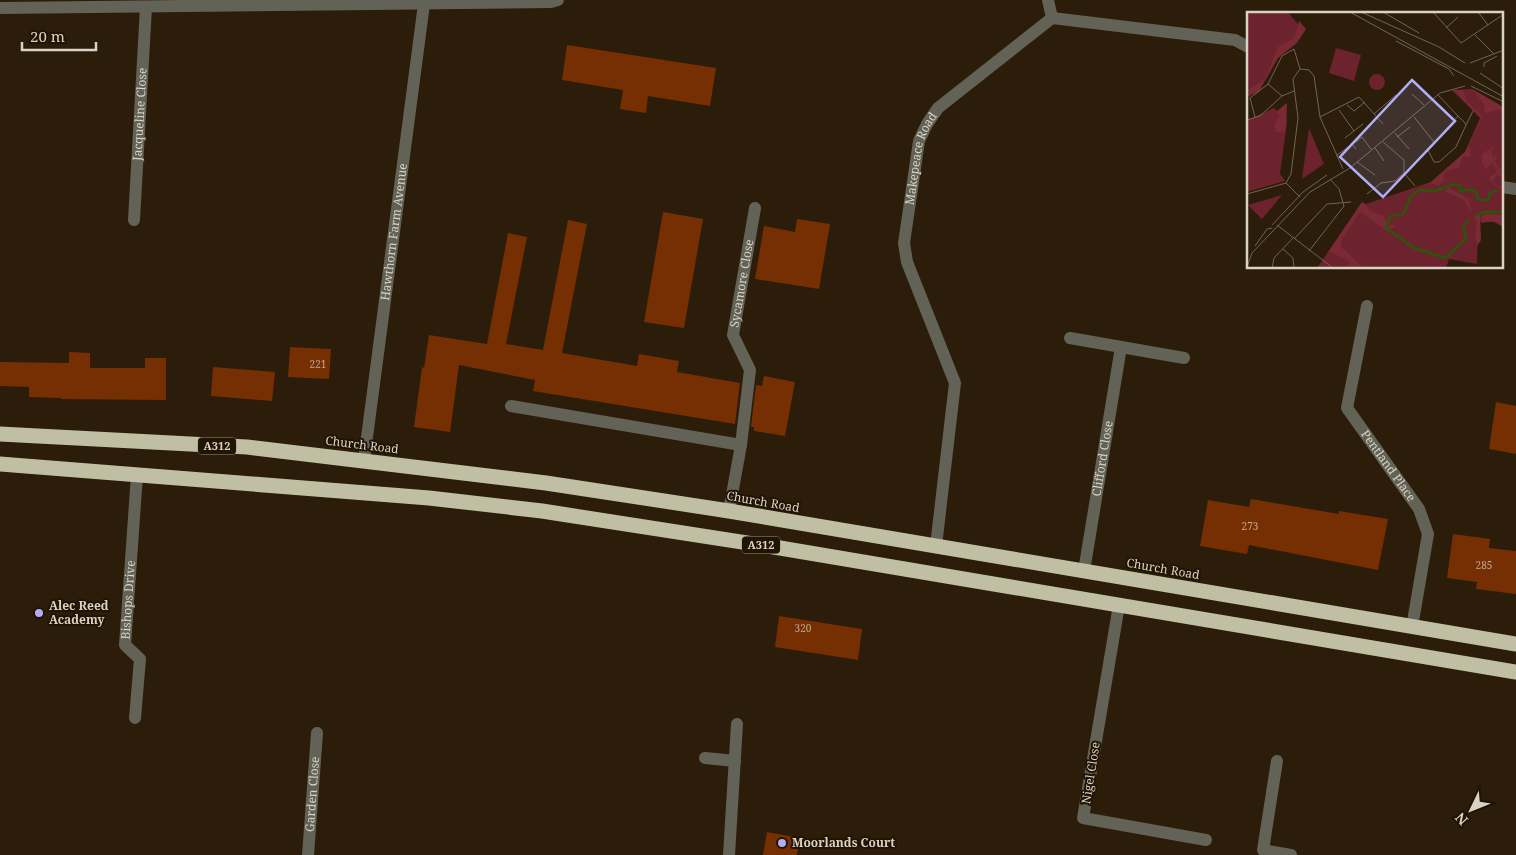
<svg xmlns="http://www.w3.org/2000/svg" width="1516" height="855" font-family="'Noto Serif',serif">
<rect width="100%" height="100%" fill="#2b1d09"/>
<g fill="#762f02">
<polygon points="567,45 716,68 710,106 648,96 646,113 620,109 623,90 562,80"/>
<polygon points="663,212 703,219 684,328 644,322"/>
<polygon points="797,219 830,224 819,289 755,279 764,226 795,232"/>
<polygon points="568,220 587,224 562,353 637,366 639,354 679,361 677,372 740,383 735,424 533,391 535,380 459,365 450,432 414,427 422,367 424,368 429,335 487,344 508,233 527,237 506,344 543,350"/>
<polygon points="290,347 331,349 329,379 288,377"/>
<polygon points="69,352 90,353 90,368 145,368 145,358 166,358 166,400 61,399 61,398 29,397 29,387 0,386 0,362 69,363"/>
<polygon points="213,367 275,372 272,401 211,396"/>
<polygon points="764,376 795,382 785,436 754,431 754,427 751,427 756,385 762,386"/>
<polygon points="1496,402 1516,406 1516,454 1489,449"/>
<polygon points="1251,499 1339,514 1339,511 1388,519 1378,570 1249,545 1247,554 1200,546 1208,500 1249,507"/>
<polygon points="1453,534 1490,539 1489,548 1516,551 1516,594 1476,589 1477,582 1447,578"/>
<polygon points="779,616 862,629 858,660 775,647"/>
<polygon points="767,832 800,838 797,855 763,855"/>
</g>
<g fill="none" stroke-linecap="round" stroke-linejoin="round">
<g stroke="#626257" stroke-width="12">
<polyline points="1048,0 1052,18"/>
<polyline points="0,8 551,2 558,0"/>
<polyline points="1502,187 1516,189"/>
<path id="s1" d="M 134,220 L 146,7"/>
<path id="s2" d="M 1367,306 L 1347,408 L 1419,509 L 1428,534 L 1412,627"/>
<polyline points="1070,338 1184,358"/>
<polyline points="511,406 741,445"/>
<path id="s3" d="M 364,460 L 424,4"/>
<path id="s4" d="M 729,511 L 741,445 L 750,370 L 733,335 L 755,208"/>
<path id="s5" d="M 936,546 L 955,383 L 907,262 L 904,243 L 919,141 L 927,124 L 938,108 L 1052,18 L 1235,40 L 1248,47"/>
<path id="s6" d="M 1084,571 L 1121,347"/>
<polyline points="1119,605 1083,818 1206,840"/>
<path id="s7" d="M 135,718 L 140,659 L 125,645 L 137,475"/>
<polyline points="705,758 735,761"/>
<polyline points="1277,761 1263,850 1291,855"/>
<path id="s8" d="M 308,855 L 317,733"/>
<polyline points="729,855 737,724"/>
</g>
<g stroke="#c0bfa3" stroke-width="15">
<polyline points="0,434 247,447 546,483 729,511 1516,644"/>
<polyline points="0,464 429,498 542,511 780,548 1516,672"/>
</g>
</g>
<g fill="#b2adf9" stroke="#211402" stroke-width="2">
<circle cx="39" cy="613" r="5"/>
<circle cx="782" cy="843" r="5"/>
</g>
<g text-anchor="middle" stroke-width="4" stroke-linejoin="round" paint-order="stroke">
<g font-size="10" fill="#c2a995">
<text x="318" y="368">221</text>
<text x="1250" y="530">273</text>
<text x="1484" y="569">285</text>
<text x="803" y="632">320</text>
</g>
<g fill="#211402" stroke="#a3998b" stroke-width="1">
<rect x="198" y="437.5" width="38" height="17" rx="4"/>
<rect x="742" y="536.5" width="38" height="17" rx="4"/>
</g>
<g font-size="11" font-weight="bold" fill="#dbd2c6">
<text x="217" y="450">A312</text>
<text x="761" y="549">A312</text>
</g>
<g font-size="12" fill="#dbd2c6" stroke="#211402">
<text dy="4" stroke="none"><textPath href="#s1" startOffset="106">Jacqueline Close</textPath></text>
<text dy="4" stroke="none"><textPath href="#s5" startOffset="400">Makepeace Road</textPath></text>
<text dy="4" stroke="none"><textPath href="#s3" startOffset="230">Hawthorn Farm Avenue</textPath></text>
<text dy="4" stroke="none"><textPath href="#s4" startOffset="234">Sycamore Close</textPath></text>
<text transform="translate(362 445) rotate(7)" y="4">Church Road</text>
<text dy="4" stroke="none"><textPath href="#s6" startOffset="114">Clifford Close</textPath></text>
<text dy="4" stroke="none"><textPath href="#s2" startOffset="175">Pentland Place</textPath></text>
<text transform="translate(763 502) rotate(10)" y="4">Church Road</text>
<text transform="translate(1163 569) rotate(10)" y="4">Church Road</text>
<text dy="4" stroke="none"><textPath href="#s7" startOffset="125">Bishops Drive</textPath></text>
<text transform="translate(1091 773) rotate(-81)" y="4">Nigel Close</text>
<text dy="4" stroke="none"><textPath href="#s8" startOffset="61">Garden Close</textPath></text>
</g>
<g font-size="12" font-weight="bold" fill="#dbd2c6" stroke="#211402" text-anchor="start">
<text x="49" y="610">Alec Reed<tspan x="49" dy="14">Academy</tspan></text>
<text x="792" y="847">Moorlands Court</text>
</g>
</g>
<g transform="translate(1247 12)">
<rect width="256" height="256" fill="#2b1d09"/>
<path d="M 0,0 L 41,0 L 57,20 L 31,42 L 12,80 L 0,85 ZM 89,36 L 114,43 L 107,69 L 82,61 ZM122 70a8 8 0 1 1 16 0a8 8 0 1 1-16 0ZM 225,77 L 256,95 L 256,211 L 231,209 L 230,252 L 202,247 L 199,256 L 70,256 L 115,190 L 119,192 L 184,170 L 218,140 L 233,106 L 205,78 ZM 38,92 L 40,110 L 33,162 L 38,169 L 0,180 L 0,108 L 27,96 L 31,100 ZM 62,116 L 77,152 L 55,167 L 59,137 ZM 35,183 L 15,207 L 1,193 Z" fill="#6c232d"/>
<path d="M 52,9 L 59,17 L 50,31 L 31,46 L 12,79 L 0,84 L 0,78 L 18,67 L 31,35 L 47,26 ZM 225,77 L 256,95 L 256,97 L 237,101 L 238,93 ZM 206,78 L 216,78 L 220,90 L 236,104 L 222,133 L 224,145 L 216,144 L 212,156 L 201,158 L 196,163 L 197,169 L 191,174 L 183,171 L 171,175 L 184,170 L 218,140 L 234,106 ZM 40,91 L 39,117 L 37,120 L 29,120 L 27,113 L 33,104 L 29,100 ZM 248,133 L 244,139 L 246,146 L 251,141 L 248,149 L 252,157 L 256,154 L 254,159 L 256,167 L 251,162 L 245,169 L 252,176 L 256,171 L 254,177 L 248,174 L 244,169 L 242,166 L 250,159 L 246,151 L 238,158 L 235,150 L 234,143 ZM 201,175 L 222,187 L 225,203 L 218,189 L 198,179 ZM 115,190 L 124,199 L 137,204 L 141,213 L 150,213 L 141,220 L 113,200 L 94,228 L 94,234 L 116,256 L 101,256 L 103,250 L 82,239 ZM 233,202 L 234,228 L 230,234 L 228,221 L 230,209 L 226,204 ZM 236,202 L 256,203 L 256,215 L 246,209 L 234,211 Z" fill="#7b2a35"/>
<path fill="none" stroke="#2b560a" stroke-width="2.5" d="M 228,204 L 236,200 L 257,200M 222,208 L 216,215 L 219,227 L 198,246 L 167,236 L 139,216 L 143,204 L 156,202 L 164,184 L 173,178 L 188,179 L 206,172 L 214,174 L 213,180 L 220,177 L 229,180 L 231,187 L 241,188 L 243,181 L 250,178"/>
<path fill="none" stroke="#716555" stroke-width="1" d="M 103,0 L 257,85M 114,0 L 192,35 L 218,51M 136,0 L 172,21M 186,0 L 214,31 L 257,2M 231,0 L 241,13M 199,16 L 211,5M 228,23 L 247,42M 149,29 L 202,57 L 207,64M 47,37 L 53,57M 223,51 L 257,38M 237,55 L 237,51 L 250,44M 53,57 L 62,58 L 67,64 L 73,105 L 96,157M 233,61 L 257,77M 21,72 L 35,84M 224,74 L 257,90M 165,82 L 177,93M 191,83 L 211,104 L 218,111 L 219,113 L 209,135 L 192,150 L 187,150 L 181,138 L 211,104M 100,93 L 107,99 L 118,90M 92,98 L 107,119M 127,102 L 149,83M 8,105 L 3,86 L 21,72 L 35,44 L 47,37M 73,105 L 112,85 L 136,112M 167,105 L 187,130M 0,108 L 13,104 L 35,84 L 47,79M 219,113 L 226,99M 148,121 L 162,137M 150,125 L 163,115M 98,126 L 116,112M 109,130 L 115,125 L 124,137M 128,136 L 137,149M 89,144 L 105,132 L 109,137M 110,150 L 128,163M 157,161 L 168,174M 39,171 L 44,162 L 51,106 L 46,67 L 53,57M 39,171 L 53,185M 0,182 L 39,171M 120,182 L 134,171 L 148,169 L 157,161 L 157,148 L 136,130M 25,213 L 56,180 L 80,163M 30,213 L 86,256M 47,227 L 80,192 L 104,190M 8,234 L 20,217 L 25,216M 36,237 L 46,246 L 47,256M 62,239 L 97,194 L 92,177 L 83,167M 0,255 L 5,241 L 63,180 L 103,156 L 193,81 L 218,74M 25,256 L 27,246 L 46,226"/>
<path fill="#b2adf9" fill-opacity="0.15" stroke="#b2adf9" stroke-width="2.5" d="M 165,68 L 208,109 L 136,185 L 93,145 Z"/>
<rect width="256" height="256" fill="none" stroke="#dbd2c6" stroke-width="2.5"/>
</g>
<g transform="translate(1471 810) rotate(227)" stroke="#211402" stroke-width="4" paint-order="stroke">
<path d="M0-4L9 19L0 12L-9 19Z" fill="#dbd2c6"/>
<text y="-8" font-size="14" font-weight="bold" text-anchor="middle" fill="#dbd2c6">N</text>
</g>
<path d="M22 42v8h74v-8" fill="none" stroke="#dbd2c6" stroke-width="2.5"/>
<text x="30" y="42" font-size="15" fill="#dbd2c6" stroke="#211402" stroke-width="4" paint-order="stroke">20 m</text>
</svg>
